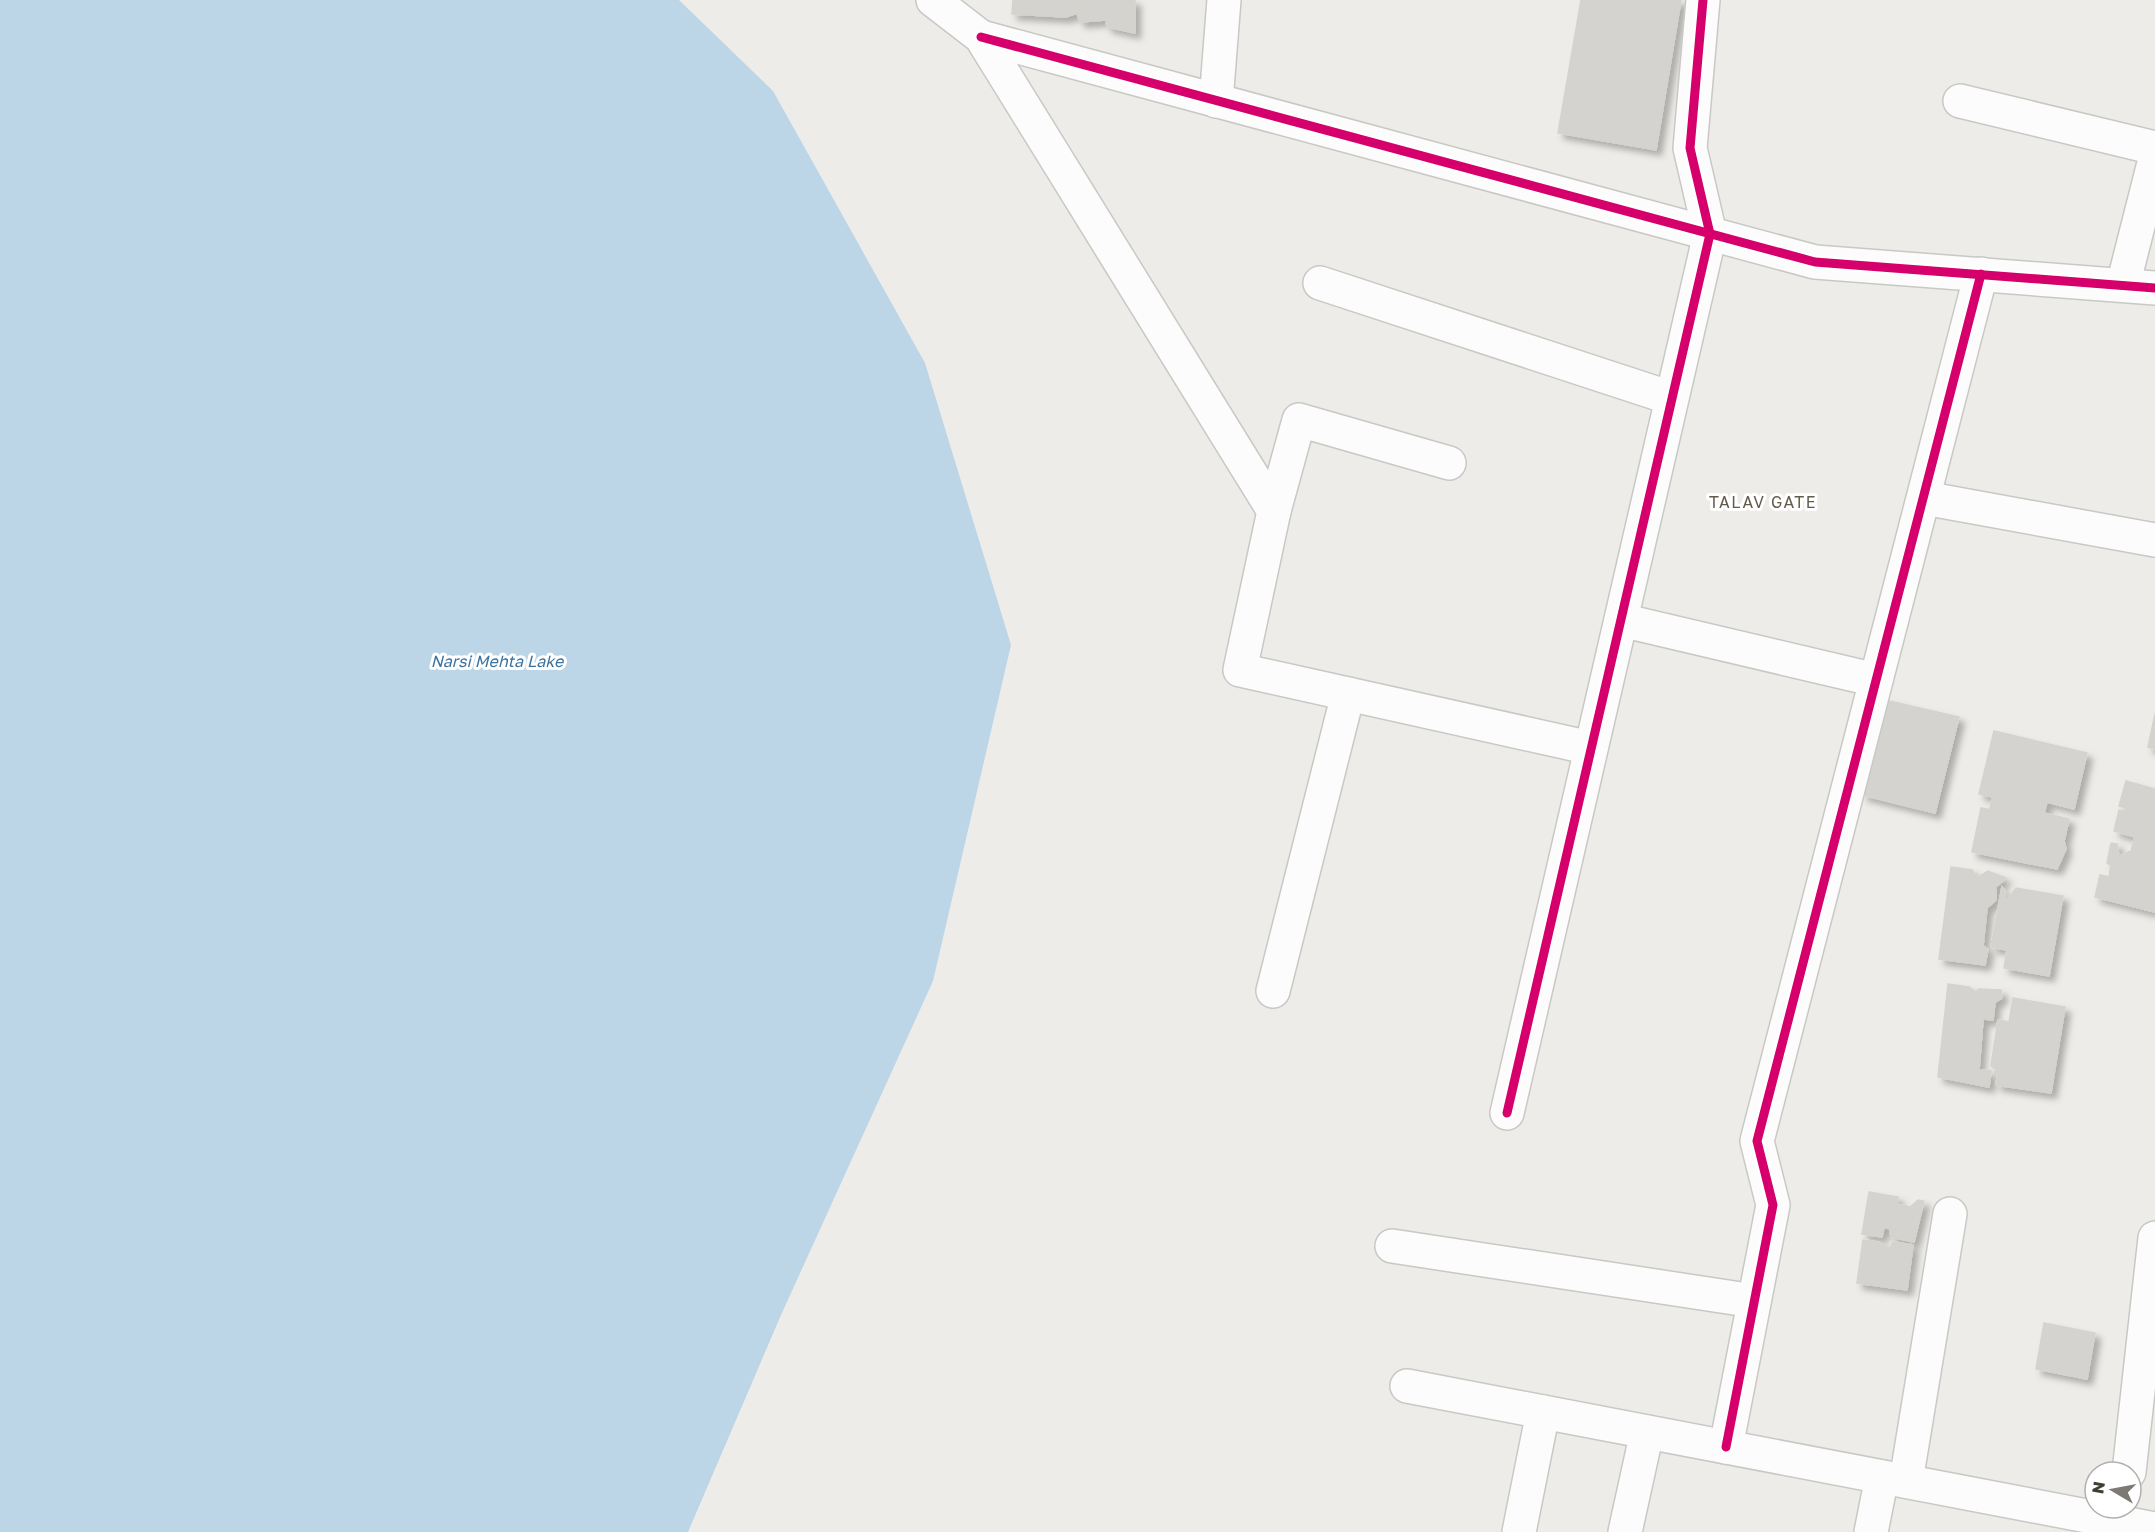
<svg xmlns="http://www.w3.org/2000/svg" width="2155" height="1532" font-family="'Golos Text',sans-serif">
<defs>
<filter id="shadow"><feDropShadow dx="5.5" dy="5.5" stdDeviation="3" flood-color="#0004"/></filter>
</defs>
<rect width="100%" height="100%" fill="#edece8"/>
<polygon fill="#bcd5e7" points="0,0 679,0 773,91 925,363 1011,645 933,981 781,1315 688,1532 0,1532"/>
<g fill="#d5d3cf" stroke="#d5d3ce" stroke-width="1.5" filter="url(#shadow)">
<polygon points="1013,0 1135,0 1135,33 1107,27 1106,20 1080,22 1077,13 1066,17 1012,14"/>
<polygon points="1581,0 1681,0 1656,150 1558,133"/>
<polygon points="1885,700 1959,717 1935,813 1862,795"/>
<polygon points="2155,714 2155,749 2148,747"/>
<polygon points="1994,731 2087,753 2074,809 2047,802 2044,813 2069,819 2064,841 2066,849 2057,869 1972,852 1981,808 2028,817 1990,808 1993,797 1979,794"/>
<polygon points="2126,781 2155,789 2155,912 2095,897 2100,875 2109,877 2111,865 2107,863 2111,843 2117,844 2119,856 2131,851 2135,837 2114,831 2119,810 2125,812 2126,808 2119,806"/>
<polygon points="1951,867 1972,870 1977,878 1988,871 2006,878 1996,887 1996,900 1987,908 1983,946 1988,949 1985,965 1939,959"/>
<polygon points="2002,887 2005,890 2005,903 2016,888 2063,896 2049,976 2004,968 2007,950 1991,947"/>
<polygon points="1948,984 1969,987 1976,992 1979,989 2001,990 2002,998 1995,1002 1993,1020 1983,1019 1979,1070 1991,1071 1989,1087 1938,1077"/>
<polygon points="2013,998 2065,1007 2051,1093 1996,1085 1998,1071 1991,1066 1998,1020 2009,1022"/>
<polygon points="1869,1192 1898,1197 1897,1204 1910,1207 1918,1200 1924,1201 1914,1242 1891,1237 1890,1229 1884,1227 1882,1237 1862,1234"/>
<polygon points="1863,1240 1878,1242 1890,1248 1893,1242 1913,1245 1907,1290 1857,1283"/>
<polygon points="2044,1323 2095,1333 2087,1379 2036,1369"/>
</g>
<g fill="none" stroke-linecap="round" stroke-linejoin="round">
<g stroke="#c9c8c4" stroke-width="36">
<g id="minor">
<polyline points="933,0 981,37 1274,511"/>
<polyline points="981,37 1815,262 2155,288"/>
<polyline points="1216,101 1224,0"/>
<polyline points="1960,101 2155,148"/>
<polyline points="1320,283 1671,398"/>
<polyline points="2123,285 2155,159"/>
<polyline points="1449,463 1299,420 1274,511 1240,670 1591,748"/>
<polyline points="1924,498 2155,540"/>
<polyline points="1621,620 1876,680"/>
<polyline points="1273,991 1348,694"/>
<polyline points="1507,1113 1710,234 1690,148 1703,0"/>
<polyline points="1392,1246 1754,1301"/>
<polyline points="1407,1386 2155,1529"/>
<polyline points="1726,1447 1773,1205 1757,1141 1981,274"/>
<polyline points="2129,1472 2155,1238"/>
<polyline points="1906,1481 1950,1214"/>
<polyline points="1519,1532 1543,1412"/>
<polyline points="1625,1532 1647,1432"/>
<polyline points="1871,1532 1882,1477"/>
</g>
</g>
<use href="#minor" stroke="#fcfcfc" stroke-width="33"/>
<g stroke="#fff" stroke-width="13">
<g id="cycleway">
<polyline points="981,37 1815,262 2155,288"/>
<polyline points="1507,1113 1710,234 1690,148 1703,0"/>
<polyline points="1726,1447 1773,1205 1757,1141 1981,274"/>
</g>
</g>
<use href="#cycleway" stroke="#d6006c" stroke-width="9"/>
</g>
<g text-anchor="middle" stroke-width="6" stroke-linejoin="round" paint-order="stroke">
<g font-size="16" letter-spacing="1.5" fill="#635b4e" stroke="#fff">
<text x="1763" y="508">TALAV GATE</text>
</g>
<g font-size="16" font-style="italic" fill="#3c73a0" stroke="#fff">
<text x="497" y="667">Narsi Mehta Lake</text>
</g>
</g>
<g transform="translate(2113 1490) rotate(280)"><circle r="28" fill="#ffffff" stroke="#b3b1ae" stroke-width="1.5"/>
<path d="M0-4.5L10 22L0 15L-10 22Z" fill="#7d7a74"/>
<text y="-9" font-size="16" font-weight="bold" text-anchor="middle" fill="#413d35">N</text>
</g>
</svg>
